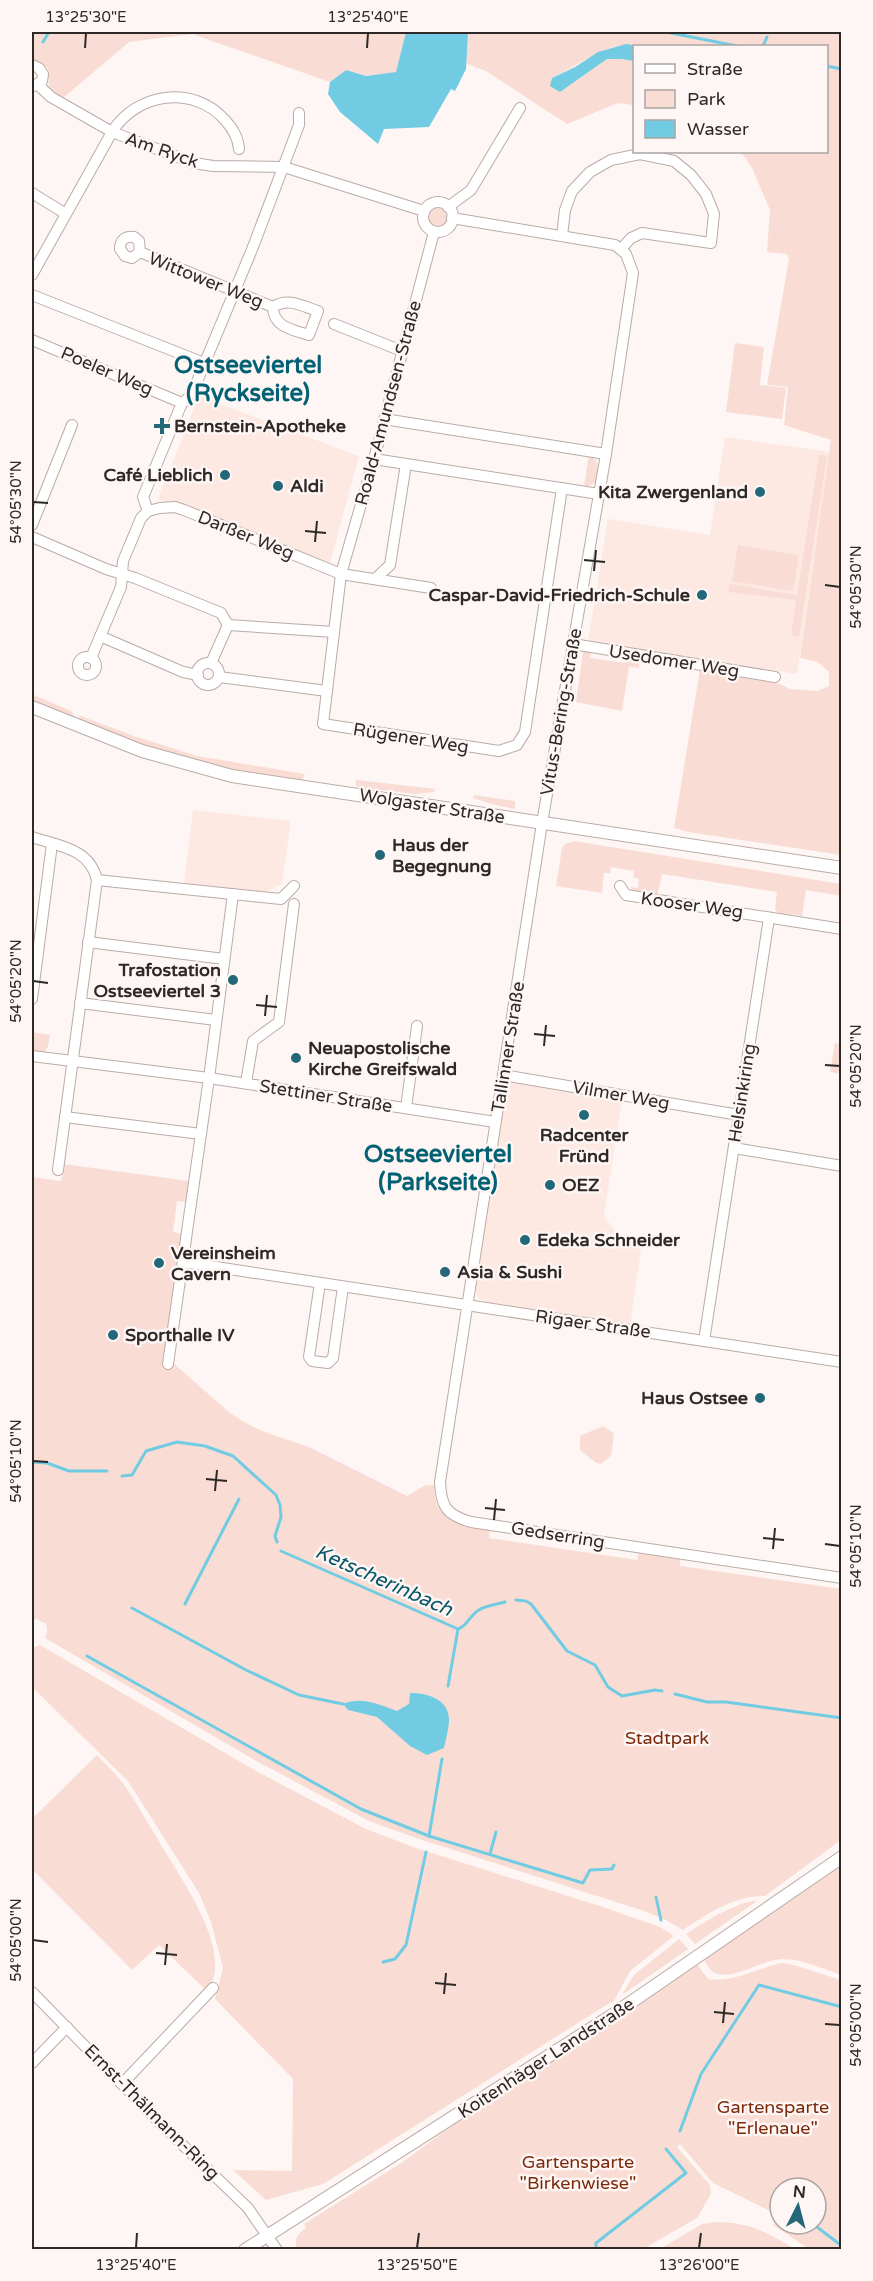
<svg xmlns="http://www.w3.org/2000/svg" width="873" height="2281" font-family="'Varela Round',sans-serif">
<rect width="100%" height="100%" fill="#fdf6f4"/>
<g fill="#fde9e2">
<polygon points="199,396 359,456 329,567 158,499"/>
<polygon points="725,437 830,452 797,674 588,641 608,519 710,535"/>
<polygon points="193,810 291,821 282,884 265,892 184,883"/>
<polygon points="515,1082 622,1100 604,1216 621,1239 642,1242 630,1326 485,1302 478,1298 475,1288 506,1088 510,1083"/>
</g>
<g fill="#f9ddd4" fill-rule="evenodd">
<polygon points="32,32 406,32 396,72 366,76 346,70 330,82 192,34 129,42 62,99 49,89 48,68 36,62 32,61"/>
<path d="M 468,32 L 841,32 L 841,855 L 688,832 L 674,828 L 700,669 L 774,681 L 790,689 L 817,691 L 829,686 L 829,672 L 818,662 L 800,658 L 831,440 L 784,425 L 788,387 L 767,385 L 789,259 L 787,254 L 767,252 L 770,210 L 752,168 L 741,152 L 826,152 L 826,46 L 639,46 C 608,40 580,65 552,78 L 560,92 L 607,59 L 622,59 L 634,61 L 634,105 L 618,103 L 567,124 L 486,71 L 465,63 Z"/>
<circle cx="438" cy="217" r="9"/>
<polygon points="735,343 764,347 760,385 786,388 782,419 726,412"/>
<path d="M 589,455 C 601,462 598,469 596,482 L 587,487 L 584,486 Z"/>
<polygon points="819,455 827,456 799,637 791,635 796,600 728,592 730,584 797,595"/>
<polygon points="738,545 799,555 793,591 732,581"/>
<polygon points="583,651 591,652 590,658 625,663 626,657 636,659 639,664 639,668 629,667 622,711 576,702"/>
<polygon points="32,694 71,711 74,715 73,717 32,702"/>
<polygon points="78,715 134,736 197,756 305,774 302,780 219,767 156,751 81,722"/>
<polygon points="357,780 435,789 434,792 414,794 357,787 355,781"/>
<polygon points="474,795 515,801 515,809 492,804 473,798"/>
<polygon points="574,841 841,884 842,896 806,890 802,916 790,914 789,918 779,914 775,909 777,892 662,874 657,897 632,892 631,887 638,888 639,879 633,877 634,871 611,867 610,873 604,873 602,893 556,886 562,848 565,844"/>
<polygon points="32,1032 50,1035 48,1046 44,1054 32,1052"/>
<polygon points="835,1043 841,1044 841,1074 830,1072"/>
<path d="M 64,1164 L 189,1181 L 187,1202 L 177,1201 L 173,1232 L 182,1234 L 162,1366 L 172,1362 L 230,1413 L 244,1422 L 262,1431 L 309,1447 L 407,1496 L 426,1485 L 435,1485 C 431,1521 463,1525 490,1529 L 489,1538 L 637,1560 L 639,1552 L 680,1558 L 680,1566 L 841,1589 L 841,1840 L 765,1896 C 733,1896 709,1913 683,1930 L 664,1919 L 641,1910 L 419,1839 L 369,1821 L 260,1763 L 45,1638 L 47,1631 L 46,1624 L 37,1619 L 32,1620 L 32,1177 L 61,1181 Z"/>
<polygon points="603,1426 614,1433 611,1456 601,1464 596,1463 580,1450 580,1436"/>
<polygon points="40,1645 256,1771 366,1829 416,1848 603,1907 660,1927 674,1936 630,1971 614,2001 608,2004 323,2184 266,2200 233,2170 292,2171 293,2079 215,1999 223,1968 211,1922 199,1893 128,1781 32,1687 32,1648"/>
<path d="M 97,1755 C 106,1765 117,1775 125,1786 C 138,1805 149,1825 161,1845 C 180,1877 236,1954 207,1991 L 159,1945 L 132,1970 L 32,1869 L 32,1819 Z"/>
<path d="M 841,1864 L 841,1975 C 823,1969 803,1959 783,1959 C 765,1958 728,1984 712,1971 C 709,1969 706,1963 704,1960 Z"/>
<path d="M 752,1901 L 757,1901 L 695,1944 L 686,1934 C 708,1920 727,1907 752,1901 Z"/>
<polygon points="679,1939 688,1949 622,1995 634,1975"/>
<path d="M 782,1963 L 794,1965 L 841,1980 L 841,2249 L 809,2249 L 773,2225 L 778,2215 L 713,2183 L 680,2144 L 677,2147 L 710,2185 L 711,2194 L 697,2218 L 643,2249 L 297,2249 C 294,2238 297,2235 306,2228 L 304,2224 L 401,2163 L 449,2128 L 697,1964 L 708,1979 C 734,1983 757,1968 782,1963 ZM 780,2188 L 816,2188 L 816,2224 L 780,2224 Z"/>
<path d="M 717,2222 C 748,2222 769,2233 795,2249 L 660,2249 L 702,2224 Z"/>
</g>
<g fill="#71cce3">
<polygon points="406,32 468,32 466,69 455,91 451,89 429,127 384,129 378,144 340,112 328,94 330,82 346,70 366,76 396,72"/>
<polygon points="626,44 639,46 634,46 634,61 622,59 607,59 560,92 550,86 552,78 575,67 598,52"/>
<path d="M 410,1693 C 426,1693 448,1698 449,1719 C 449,1728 446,1739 444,1748 L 427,1755 L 410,1746 L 377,1717 L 348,1710 L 343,1704 C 361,1696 380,1705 397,1711 L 409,1704 Z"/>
</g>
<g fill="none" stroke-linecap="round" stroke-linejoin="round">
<g stroke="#71cce3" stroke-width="3">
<polyline points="666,32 737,46"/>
<polyline points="43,42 49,32"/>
<polyline points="763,46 767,37"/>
<polyline points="826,66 842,69"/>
<polyline points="32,1462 47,1463 69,1471 107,1471"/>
<polyline points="122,1476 132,1475 146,1451 177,1442 205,1446 233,1456 276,1495 280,1505 281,1517 275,1536 277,1542"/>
<path d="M 281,1551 L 458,1629 C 466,1626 467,1621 473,1615 C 481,1606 494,1605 505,1602"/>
<polyline points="516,1600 526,1601 531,1604 567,1651 595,1665 608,1687 622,1696 655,1690 662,1691"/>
<polyline points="185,1604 239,1499"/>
<polyline points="132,1608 246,1670 299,1695 343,1704"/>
<polyline points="87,1656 361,1809 429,1836 583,1883 590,1870 612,1869 614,1865"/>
<polyline points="448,1686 458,1629"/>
<polyline points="675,1694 707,1702 726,1702 842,1718"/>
<polyline points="429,1836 442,1759"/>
<polyline points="490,1854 496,1832"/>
<polyline points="656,1897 661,1920"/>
<polyline points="383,1962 395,1959 406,1945 426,1852"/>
<polyline points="680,2131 701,2074 759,1985 842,2007"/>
<polyline points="813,2224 842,2246"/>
<polyline points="596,2250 596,2243 686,2173 666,2149"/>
</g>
<g stroke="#bbaba6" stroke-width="12">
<g id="minor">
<polyline points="32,65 39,68 43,74 42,81 34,86"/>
<polyline points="38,85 51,97 112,132 194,163 213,166 284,167 424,211"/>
<polyline points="32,193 66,214"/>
<circle cx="438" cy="217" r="15"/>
<polyline points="448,207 471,190 520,108"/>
<path d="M 452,218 L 615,245 L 626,254 L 633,273 L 606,454 L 542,823 L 440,1482 C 441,1506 446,1515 471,1522 L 842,1578"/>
<polyline points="434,232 374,459 341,574 323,724 499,751 517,745 525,732 562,488"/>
<polyline points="562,236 565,210 572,191 590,172 611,160 640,154 674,161 691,175 706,194 714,214 711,243 642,233 631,238 621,249"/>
<path d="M 140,252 L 132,258 L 125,256 L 120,249 C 120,240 125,236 134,237 L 139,241 L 140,252 L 273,307 C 273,327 293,330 309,335 L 318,311 C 302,306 288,297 273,307"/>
<path d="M 32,275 L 112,132 C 136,93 193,84 225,120 C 233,129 238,137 239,149"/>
<polyline points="32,295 204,363"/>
<polyline points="334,324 402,351"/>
<polyline points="32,340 182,403"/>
<polyline points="384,419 606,454"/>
<polyline points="374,459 599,494"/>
<polyline points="148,511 143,497 182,403 191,396 253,247 299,125 299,113"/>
<polyline points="32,525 72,425"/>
<polyline points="32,537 106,569 135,578 221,613 228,625 334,632"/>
<polyline points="375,579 390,565 406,464"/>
<polyline points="100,636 183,672 198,675"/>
<polyline points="573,644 775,677"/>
<circle cx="87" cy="666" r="9"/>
<polyline points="91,658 121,587 123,561 141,518 148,511 160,508 175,507 184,510 341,574 431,588"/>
<polyline points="211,663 228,625"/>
<circle cx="208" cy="674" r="11"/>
<polyline points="219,677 327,691"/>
<path d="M 32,837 C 58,846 90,848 97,880 L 58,1170"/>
<polyline points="97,880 281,899 294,886"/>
<polyline points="620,886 626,895 842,929"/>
<polyline points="88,942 224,959"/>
<polyline points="32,999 52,844"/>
<polyline points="80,1003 216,1020"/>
<polyline points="32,1056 209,1078 495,1122"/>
<polyline points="503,1075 739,1115"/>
<polyline points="246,1083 253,1041 279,1022 294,904"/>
<polyline points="406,1108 417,1026"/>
<polyline points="65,1117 201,1134"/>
<polyline points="734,1148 842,1166"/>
<polyline points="183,1262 842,1362"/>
<polyline points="320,1283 309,1357 312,1361 328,1363 333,1358 343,1287"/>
<polyline points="704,1341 769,918"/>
<polyline points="168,1364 209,1078 233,894"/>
<polyline points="32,1992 163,2126 248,2208 277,2250"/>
<polyline points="32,2063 67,2027"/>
<polyline points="122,2084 213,1988"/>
</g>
</g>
<g stroke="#bbaba6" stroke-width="14">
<g id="major">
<polyline points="32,707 142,751 232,776 842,868"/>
<polyline points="245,2250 608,2018 842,1857"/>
</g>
</g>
<use href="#minor" stroke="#fff" stroke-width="10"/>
<use href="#major" stroke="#fff" stroke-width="12"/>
</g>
<path fill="none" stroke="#2e2826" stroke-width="2" d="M 85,48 L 86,33M 367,48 L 368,33M 33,502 L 48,503M 305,531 L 326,533M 315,542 L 317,521M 584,560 L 605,562M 594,571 L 596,550M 825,585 L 840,587M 33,981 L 48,983M 256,1005 L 277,1007M 265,1016 L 267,995M 534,1034 L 555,1036M 544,1046 L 546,1025M 825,1065 L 840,1066M 33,1461 L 48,1462M 206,1479 L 227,1481M 215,1491 L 217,1470M 485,1508 L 505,1510M 494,1520 L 496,1499M 763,1538 L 784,1540M 825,1544 L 840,1546M 773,1549 L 775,1528M 33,1940 L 48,1942M 156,1953 L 177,1955M 165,1965 L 167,1944M 435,1983 L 456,1985M 444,1994 L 446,1973M 714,2012 L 734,2014M 723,2023 L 725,2002M 825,2024 L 840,2025M 136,2248 L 137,2233M 417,2248 L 419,2233M 699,2248 L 701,2233"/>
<g fill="#236879" stroke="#fdf6f4" stroke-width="2">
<path d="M159 417h6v6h6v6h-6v6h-6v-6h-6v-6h6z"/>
<circle cx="225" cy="475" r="6"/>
<circle cx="278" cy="486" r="6"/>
<circle cx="760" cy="492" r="6"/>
<circle cx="702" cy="595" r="6"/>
<circle cx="380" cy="855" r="6"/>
<circle cx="233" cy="980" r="6"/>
<circle cx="296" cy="1058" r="6"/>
<circle cx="584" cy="1115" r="6"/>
<circle cx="550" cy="1185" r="6"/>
<circle cx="525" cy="1240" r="6"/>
<circle cx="159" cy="1263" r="6"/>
<circle cx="445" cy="1272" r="6"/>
<circle cx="113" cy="1335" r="6"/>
<circle cx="760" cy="1398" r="6"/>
</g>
<g text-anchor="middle" stroke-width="5" stroke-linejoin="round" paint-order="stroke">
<g font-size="18" fill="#2e2826" stroke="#fdf6f4">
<text transform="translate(162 150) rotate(19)" y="6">Am Ryck</text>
<text transform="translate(206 280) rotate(22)" y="6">Wittower Weg</text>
<text transform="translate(107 371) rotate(23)" y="6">Poeler Weg</text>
<text transform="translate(388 403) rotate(-75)" y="6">Roald-Amundsen-Straße</text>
<text transform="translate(246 535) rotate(22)" y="6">Darßer Weg</text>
<text transform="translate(674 661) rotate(9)" y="6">Usedomer Weg</text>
<text transform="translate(561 712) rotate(-80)" y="6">Vitus-Bering-Straße</text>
<text transform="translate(411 738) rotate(9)" y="6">Rügener Weg</text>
<text transform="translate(432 806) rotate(9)" y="6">Wolgaster Straße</text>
<text transform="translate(692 905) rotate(8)" y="6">Kooser Weg</text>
<text transform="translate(508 1047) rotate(-81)" y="6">Tallinner Straße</text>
<text transform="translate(742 1093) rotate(-81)" y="6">Helsinkiring</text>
<text transform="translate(621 1095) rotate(10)" y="6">Vilmer Weg</text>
<text transform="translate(326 1096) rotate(9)" y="6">Stettiner Straße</text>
<text transform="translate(593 1324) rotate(8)" y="6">Rigaer Straße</text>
<text transform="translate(558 1535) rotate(9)" y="6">Gedserring</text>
<text transform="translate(546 2058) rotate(-33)" y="6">Koitenhäger Landstraße</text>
<text transform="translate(152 2112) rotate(45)" y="6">Ernst-Thälmann-Ring</text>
</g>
<g font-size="18" font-weight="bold" fill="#2e2826" stroke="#fdf6f4" text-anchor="start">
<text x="174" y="432">Bernstein-Apotheke</text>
<text x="213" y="481" text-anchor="end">Café Lieblich</text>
<text x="290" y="492">Aldi</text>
<text x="748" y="498" text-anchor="end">Kita Zwergenland</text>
<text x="690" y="601" text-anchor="end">Caspar-David-Friedrich-Schule</text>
<text x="392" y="851">Haus der<tspan x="392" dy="21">Begegnung</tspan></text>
<text x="221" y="976" text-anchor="end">Trafostation<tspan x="221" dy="21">Ostseeviertel 3</tspan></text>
<text x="308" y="1054">Neuapostolische<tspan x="308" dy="21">Kirche Greifswald</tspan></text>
<text x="584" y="1141" text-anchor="middle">Radcenter<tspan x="584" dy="21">Fründ</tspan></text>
<text x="562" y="1191">OEZ</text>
<text x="537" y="1246">Edeka Schneider</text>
<text x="171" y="1259">Vereinsheim<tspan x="171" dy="21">Cavern</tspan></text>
<text x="457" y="1278">Asia &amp; Sushi</text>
<text x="125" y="1341">Sporthalle IV</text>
<text x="748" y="1404" text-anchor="end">Haus Ostsee</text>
</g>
<g font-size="18" fill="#7c290a" stroke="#fdf6f4">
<text x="667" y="1744">Stadtpark</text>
<text x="773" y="2113">Gartensparte<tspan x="773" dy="21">"Erlenaue"</tspan></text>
<text x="578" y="2168">Gartensparte<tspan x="578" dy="21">"Birkenwiese"</tspan></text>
</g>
<g font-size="20" font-style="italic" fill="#055767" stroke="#fdf6f4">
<text transform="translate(384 1580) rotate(24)" y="7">Ketscherinbach</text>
</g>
<g font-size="24" font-weight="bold" fill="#036173" stroke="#fdf6f4">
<text x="248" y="373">Ostseeviertel<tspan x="248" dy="28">(Ryckseite)</tspan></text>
<text x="438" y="1162">Ostseeviertel<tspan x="438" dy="28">(Parkseite)</tspan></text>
</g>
</g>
<rect width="873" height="2281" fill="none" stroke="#fdf6f4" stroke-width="66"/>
<rect x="633" y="45" width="195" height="108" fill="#fdf6f4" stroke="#aaa4a2" stroke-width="1.5"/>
<rect x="645" y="64" width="30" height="9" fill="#ffffff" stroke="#aaa4a2" stroke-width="1.5"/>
<text x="687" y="75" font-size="18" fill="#2e2826">Straße</text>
<rect x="645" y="90" width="30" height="18" fill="#f9ddd4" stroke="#aaa4a2" stroke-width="1.5"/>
<text x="687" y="105" font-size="18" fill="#2e2826">Park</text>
<rect x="645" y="120" width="30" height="18" fill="#71cce3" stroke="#aaa4a2" stroke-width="1.5"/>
<text x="687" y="135" font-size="18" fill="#2e2826">Wasser</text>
<g transform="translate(798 2206) rotate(6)"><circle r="28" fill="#fdf6f4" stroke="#aaa4a2" stroke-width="1.5"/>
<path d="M0-4.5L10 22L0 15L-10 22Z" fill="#236879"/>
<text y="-9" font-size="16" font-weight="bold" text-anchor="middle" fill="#2e2826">N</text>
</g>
<rect x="33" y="33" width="807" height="2215" fill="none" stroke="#2e2826" stroke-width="2"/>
<g font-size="15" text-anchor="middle" fill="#2e2826">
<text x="86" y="22">13°25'30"E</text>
<text x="368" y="22">13°25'40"E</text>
<text transform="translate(16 502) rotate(-90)" y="5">54°05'30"N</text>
<text transform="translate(856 587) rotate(-90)" y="5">54°05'30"N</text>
<text transform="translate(16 981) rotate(-90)" y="5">54°05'20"N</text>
<text transform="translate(856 1066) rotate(-90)" y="5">54°05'20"N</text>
<text transform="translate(16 1461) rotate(-90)" y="5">54°05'10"N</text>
<text transform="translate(856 1546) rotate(-90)" y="5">54°05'10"N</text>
<text transform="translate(16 1940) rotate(-90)" y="5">54°05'00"N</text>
<text transform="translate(856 2025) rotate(-90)" y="5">54°05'00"N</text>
<text x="136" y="2270">13°25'40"E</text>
<text x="417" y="2270">13°25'50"E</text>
<text x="699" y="2270">13°26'00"E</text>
</g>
</svg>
